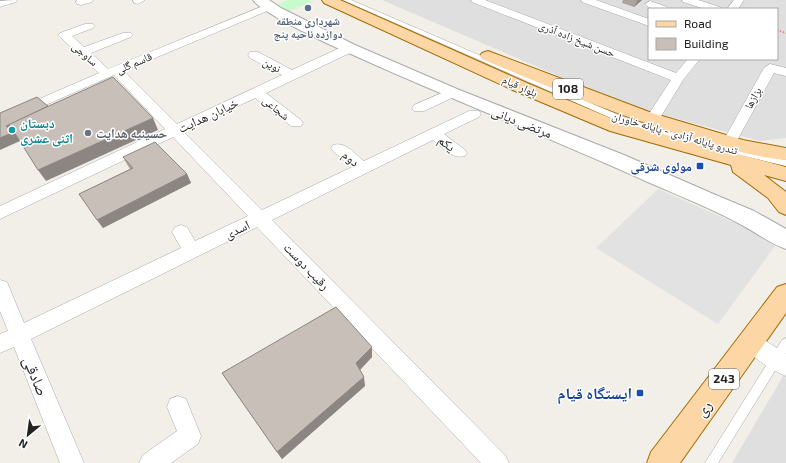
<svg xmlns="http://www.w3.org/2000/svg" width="786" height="463" font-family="'Exo 2','Noto Naskh Arabic',sans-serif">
<rect width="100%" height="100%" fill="#f2efe9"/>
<g fill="#e0dfdf" fill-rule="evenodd">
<path d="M 382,0 L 786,0 L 786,138 L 760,141 L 626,105 ZM 649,9 L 777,9 L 777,59 L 649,59 Z"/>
<polygon points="786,371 786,463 732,463"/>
</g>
<polygon fill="#c8facc" points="288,0 309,0 313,2 289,11 277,5"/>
<polygon fill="#e2e2e2" points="658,189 778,242 718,324 596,248"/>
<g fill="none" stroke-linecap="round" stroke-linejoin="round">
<g stroke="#a9a9a9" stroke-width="1">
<g id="service">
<polygon points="343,0 351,0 628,119 710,143 786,160 786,166 709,148 622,123"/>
<polygon points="786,338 786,353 718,463 705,463 782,340"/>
</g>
</g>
<g stroke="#a9a9a9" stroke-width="1">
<g id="minor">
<polygon points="17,0 16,2 0,7 0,1"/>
<polygon points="77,0 93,0 92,2 81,5 77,4 76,2"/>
<polygon points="133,0 145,0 138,4 134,3"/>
<polygon points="471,0 485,0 676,73 688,59 700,59 683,80 657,123 647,123 645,120 671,80 472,2"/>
<polygon points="581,0 596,0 649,19 649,26 582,2"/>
<polygon points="682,0 698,0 720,7 721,9 705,9 683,2"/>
<polygon points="734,0 744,0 738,9 727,9"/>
<path d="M 650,1 L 667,7 L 668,9 C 660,9 651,11 645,4 Z"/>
<path d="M 268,4 L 272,5 L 273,7 L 272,9 L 124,71 L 177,124 L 282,75 L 250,58 L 248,55 L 250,52 L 258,52 L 292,70 L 346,45 L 354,45 L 356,48 L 354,51 L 266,93 L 301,120 L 303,123 L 301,126 L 291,126 L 255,98 L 184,132 L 262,210 L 352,167 L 333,151 L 331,148 L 333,145 C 345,141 355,154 364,161 L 469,111 L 479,111 L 481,114 L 479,117 L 444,134 L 465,150 L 467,153 L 465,156 C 453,160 442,147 433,140 L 272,220 L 505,455 L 509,463 L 481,463 L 257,227 L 31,339 L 84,463 L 60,463 L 14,347 L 0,353 L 0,334 L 8,331 L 0,311 L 0,280 L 7,282 L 24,323 L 181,248 L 172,232 L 175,227 L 181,225 L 187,227 L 195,241 L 248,216 L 173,137 L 0,219 L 0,206 L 165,129 L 114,75 L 0,125 L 0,116 L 99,73 L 60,37 L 58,35 L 60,33 L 85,24 L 93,24 L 95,26 L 93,28 L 72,36 L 84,47 L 123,33 L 131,33 L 133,35 L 131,37 L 91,53 L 108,69 Z"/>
<polygon points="770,64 786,68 786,76 774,73 734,146 724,146 722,143 764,68"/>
<polygon points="451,89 456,90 458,93 456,96 424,111 414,111 412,108 414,105"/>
<path d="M 751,333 L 758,336 L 786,354 L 786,376 C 773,371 746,354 741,342 L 744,336 Z"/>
<polygon points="178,396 186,399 201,436 198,444 171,463 139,463 143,455 177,431 167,407 170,399"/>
</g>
</g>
<g stroke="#a9a9a9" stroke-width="2">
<path id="tertiary" d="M 253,0 L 269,0 L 281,8 L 355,45 L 457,89 L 624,155 L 711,193 L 754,211 L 786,229 L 786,249 C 769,243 754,231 738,223 C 710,208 680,196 650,183 C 551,138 450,99 351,54 C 332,46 263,14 253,0 Z"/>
</g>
<g stroke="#a06b00" stroke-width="2">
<g id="primary">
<polygon points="322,0 340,0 527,83 622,123 786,167 786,181 764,175 786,192 786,215 779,212 768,198 733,172 731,165 610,131 515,91 324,3"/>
<path d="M 488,51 L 652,113 L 743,140 L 786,148 L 786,160 C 752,157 720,146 688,137 C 618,115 550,88 482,59 L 480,56 L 482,53 Z"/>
<polygon points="786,284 786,313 680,463 647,463 651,452 777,287"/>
</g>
</g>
<polyline stroke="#fa8072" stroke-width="2" stroke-dasharray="1.5 1.5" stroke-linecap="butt" points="777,30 786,33"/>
<use href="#service" fill="#fff" fill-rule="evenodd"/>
<use href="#minor" fill="#fff" fill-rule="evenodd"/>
<use href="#tertiary" fill="#fff" fill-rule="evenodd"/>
<use href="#primary" fill="#fcd6a4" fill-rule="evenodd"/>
</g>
<g fill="#aba49e">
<polygon points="623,0 642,0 634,7 622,3"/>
<polygon points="123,157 187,174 191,183 103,228 79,194 130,169 128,166"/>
<polygon points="372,347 372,357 360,370 365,386 282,459 228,382 222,373"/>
</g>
<g fill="#8b8681">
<polygon points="638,0 642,0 634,7 637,1"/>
<polygon points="48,106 20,141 0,150 0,138 6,126"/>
<polygon points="153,118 158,130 46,181 38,170"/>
<polygon points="187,174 191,183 103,228 97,220"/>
<polygon points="372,347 372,357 357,373 356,363"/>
<polygon points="364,377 365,386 282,459 277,452"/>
</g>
<g fill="#c7bfb8" stroke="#8b8681">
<polygon points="113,77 153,118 38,170 9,124"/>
<polygon points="37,97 48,106 6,126 14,132 0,138 0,113"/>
<polygon points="155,142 187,174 97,220 79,194 133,168 123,157"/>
<polygon points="336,307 372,347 356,363 364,377 277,452 222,373"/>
</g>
<circle fill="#5c6f8a" stroke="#fff" stroke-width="1.5" cx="308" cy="8" r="4"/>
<circle fill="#0f9aa8" stroke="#fff" stroke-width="1.5" cx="12" cy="130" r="4"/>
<circle fill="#6b7280" stroke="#fff" stroke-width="1.5" cx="88" cy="133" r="4"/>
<g fill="#1a4fb4" stroke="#fff" stroke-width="1.5">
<rect x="696" y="162" width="8" height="8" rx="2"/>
<rect x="636" y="389" width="8" height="8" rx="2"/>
</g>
<g text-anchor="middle" stroke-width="3" stroke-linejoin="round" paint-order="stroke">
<g font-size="11" font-weight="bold" fill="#4e5e75" stroke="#fff">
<text x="308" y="25">شهرداری منطقه<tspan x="308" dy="13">دوازده ناحیه پنج</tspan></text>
</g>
<g font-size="11" fill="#222" stroke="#fff">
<text transform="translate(577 39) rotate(21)" y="4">حسن شیخ زاده آذری</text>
<text transform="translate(85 54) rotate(41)" y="4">ساوجی</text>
<text transform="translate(134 63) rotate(-23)" y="4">قاسم گلی</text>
<text transform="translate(272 65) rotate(28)" y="4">نوین</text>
<text transform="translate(520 86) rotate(24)" y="4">بلوار قیام</text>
<text transform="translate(753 98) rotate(-61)" y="4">بزازها</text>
<text transform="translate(276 108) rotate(39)" y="4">شجاعی</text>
<text transform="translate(675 133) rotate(16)" y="4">تندرو پایانه آزادی - پایانه خاوران</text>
</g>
<g fill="#fff" stroke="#646464" stroke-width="1">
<rect x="553" y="79" width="30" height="20" rx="3"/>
<rect x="709" y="369" width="30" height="20" rx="3"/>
</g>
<g font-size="12" font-weight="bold" fill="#222">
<text x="568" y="93">108</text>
<text x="724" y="383">243</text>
</g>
<g font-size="13" fill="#222" stroke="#fff">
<text transform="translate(208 115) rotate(-25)" y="5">خیابان‌ هدایت</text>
<text transform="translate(522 122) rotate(22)" y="5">مرتضی دیانی</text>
<text transform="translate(447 143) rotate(37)" y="5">یکم</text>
<text transform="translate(351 158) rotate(39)" y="5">دوم</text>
<text transform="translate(237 229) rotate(-26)" y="5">اسدی</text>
<text transform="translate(307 266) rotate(46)" y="5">رقیب دوست</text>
</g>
<g font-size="13" font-weight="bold" fill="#0d838f" stroke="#fff" text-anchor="start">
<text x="20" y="128">دبستان<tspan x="20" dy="15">اثنی عشری</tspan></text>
</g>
<g font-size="13" font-weight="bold" fill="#5b616d" stroke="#fff" text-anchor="start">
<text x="96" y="138">حسینیه هدایت</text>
</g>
<g font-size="13" font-weight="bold" fill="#164399" stroke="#fff" text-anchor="end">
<text x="692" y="171">مولوی شرقی</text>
</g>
<g font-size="16" fill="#222" stroke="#fff">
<text transform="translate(36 376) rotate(68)" y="6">صادقی</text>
<text transform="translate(703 408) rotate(-53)" y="6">ری</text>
</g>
<g font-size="16" font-weight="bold" fill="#164399" stroke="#fff" text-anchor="end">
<text x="632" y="399">ایستگاه قیام</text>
</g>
</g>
<rect x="648" y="8" width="130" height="52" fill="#ffffff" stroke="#a7a7a7"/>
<rect x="656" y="21" width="20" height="6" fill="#fcd6a4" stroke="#a7a7a7"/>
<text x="684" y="28" font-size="12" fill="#222222">Road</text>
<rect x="656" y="38" width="20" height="12" fill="#c7bfb8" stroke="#a7a7a7"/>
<text x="684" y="48" font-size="12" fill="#222222">Building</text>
<g transform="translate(28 435) rotate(209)" stroke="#ffffff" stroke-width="3" paint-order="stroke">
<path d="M0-3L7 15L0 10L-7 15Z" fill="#222222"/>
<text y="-6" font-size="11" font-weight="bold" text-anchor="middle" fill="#222222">N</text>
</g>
</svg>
